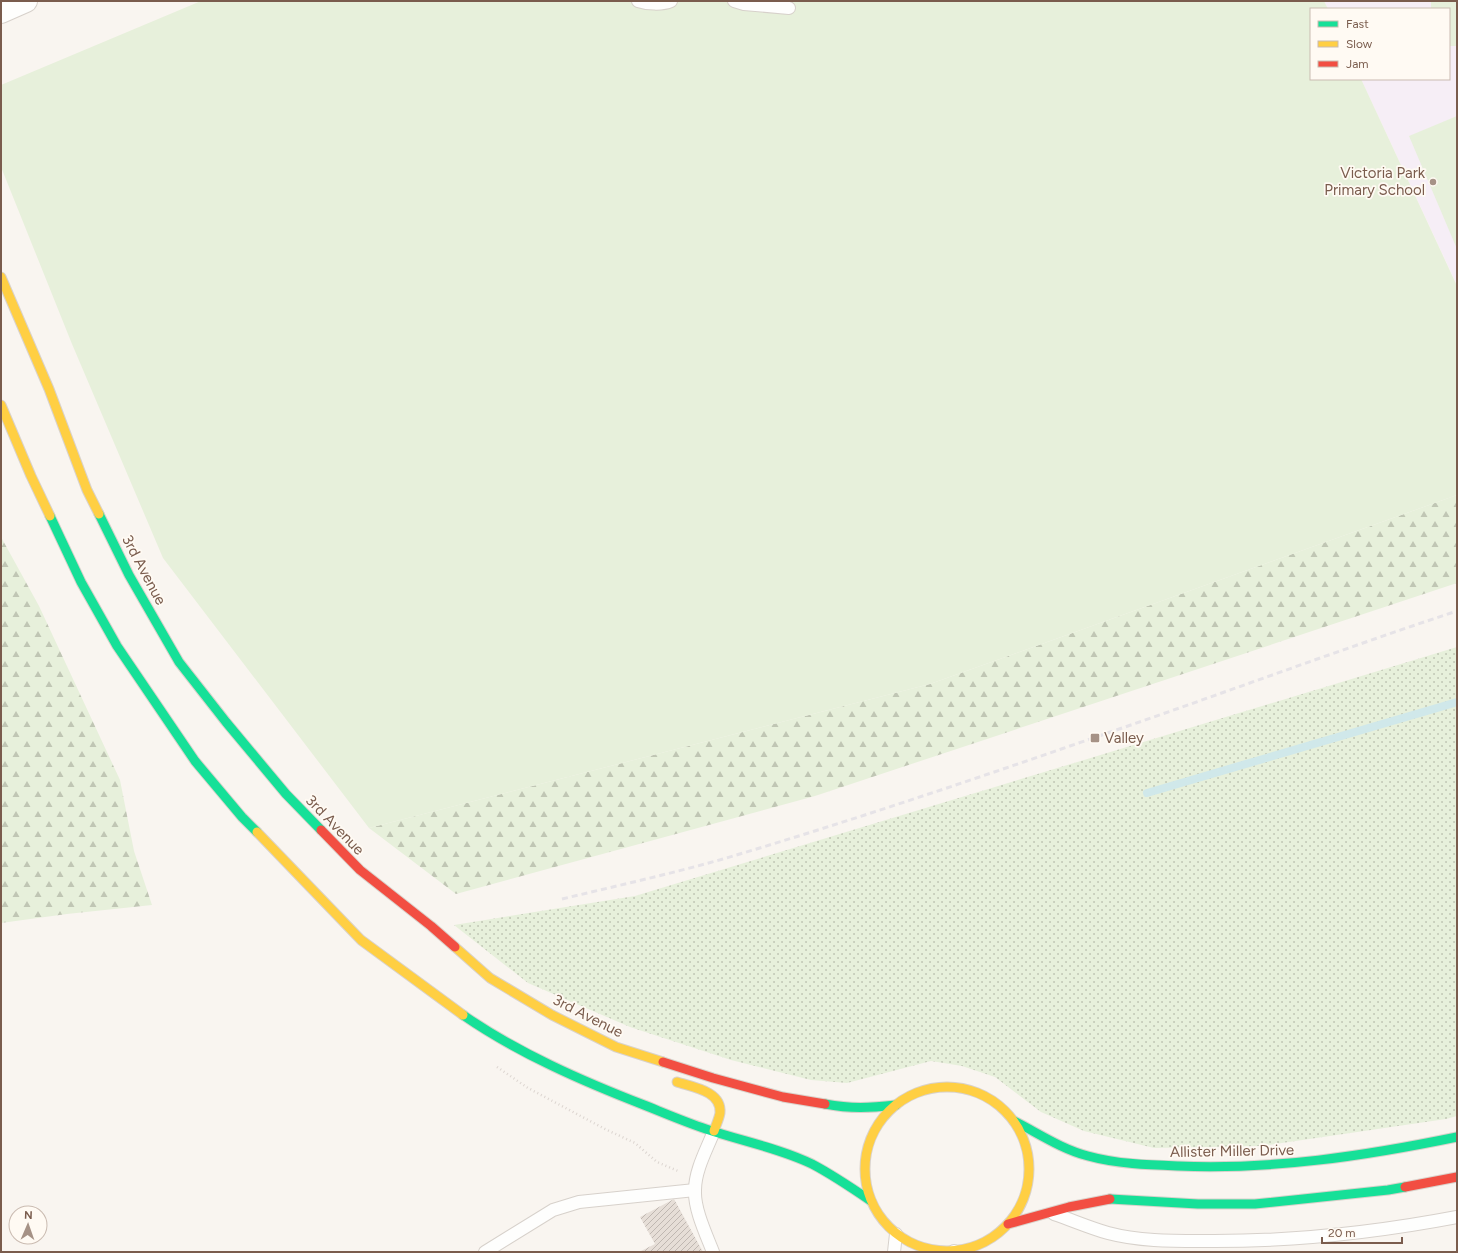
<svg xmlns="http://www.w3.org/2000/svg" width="1458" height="1253" font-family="Figtree,sans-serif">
<defs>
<pattern id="green-dots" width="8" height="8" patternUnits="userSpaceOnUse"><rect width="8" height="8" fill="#e7f0db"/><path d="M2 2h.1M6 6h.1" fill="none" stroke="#c0c6b4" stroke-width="1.8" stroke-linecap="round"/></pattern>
<pattern id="forest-firs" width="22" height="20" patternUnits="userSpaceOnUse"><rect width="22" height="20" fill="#e7f0db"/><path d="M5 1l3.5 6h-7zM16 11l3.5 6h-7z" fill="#c0c6b4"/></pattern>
<pattern id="building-hatch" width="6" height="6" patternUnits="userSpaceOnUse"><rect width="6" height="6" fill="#e6ded7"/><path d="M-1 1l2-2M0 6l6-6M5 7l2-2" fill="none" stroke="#bfb7b1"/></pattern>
</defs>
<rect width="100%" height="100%" fill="#f9f5f0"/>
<polygon fill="#f6eef6" points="1324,1 1457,1 1457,285 1361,79 1449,79 1449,9 1328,9"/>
<polygon fill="url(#green-dots)" points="1457,647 1457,1116 1446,1119 1261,1146 1154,1148 1084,1131 1041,1112 995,1077 962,1066 931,1061 847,1083 811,1080 731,1060 630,1027 528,983 454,925 635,896"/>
<g fill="url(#forest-firs)">
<polygon points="1457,495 1457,583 815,796 456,894 369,828 930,684"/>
<polygon points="1,537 39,606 120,780 134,851 152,905 67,914 1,923"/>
</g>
<g fill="#e7f0db">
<polygon points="201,1 1324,1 1328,9 1311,9 1311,79 1361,79 1457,286 1457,495 930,684 369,828 163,558 72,344 1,167 1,85"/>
<polygon points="1431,1 1457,1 1457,46 1449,46 1449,9 1431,9"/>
<polygon points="1457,116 1457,249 1409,136"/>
</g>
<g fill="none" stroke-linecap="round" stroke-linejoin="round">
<polyline stroke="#d0e8ea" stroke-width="8" points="1147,793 1457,702"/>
</g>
<polygon fill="url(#building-hatch)" points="674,1199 703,1252 639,1252 655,1244 640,1217"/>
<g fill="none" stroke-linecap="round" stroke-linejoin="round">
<g stroke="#d7d1cb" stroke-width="14">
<g id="lane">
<path d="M 638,1 C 647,4 662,5 671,1"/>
<polyline points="734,1 744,4 789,8"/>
<path d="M 1054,1214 C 1072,1220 1090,1228 1108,1233 C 1138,1241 1170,1241 1201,1241 C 1287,1242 1373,1233 1457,1217"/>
<polyline points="485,1252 553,1210 579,1202 695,1190"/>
<path d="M 713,1252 C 706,1234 694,1209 695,1190 C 695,1170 707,1149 714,1131"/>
<polyline points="894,1252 896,1234"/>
<polyline points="953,1252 954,1251"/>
</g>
</g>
<g stroke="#d7d1cb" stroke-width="24">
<polyline id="street" points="1,12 26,1"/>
</g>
<g stroke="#d9d2cb" stroke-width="11">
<g id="fast">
<polyline points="99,514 129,575 179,662 226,722 286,794 321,830"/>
<polyline points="50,516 81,582 117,646 195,761 242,817 257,832"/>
<path d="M 463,1015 C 518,1053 582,1081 644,1105 C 664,1113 685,1122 706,1129 C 741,1141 779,1148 812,1164 C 833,1175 852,1188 871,1201"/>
<path d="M 825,1104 C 851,1109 870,1108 896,1105"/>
<path d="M 1014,1121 C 1038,1133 1061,1149 1088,1156 C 1117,1164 1148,1165 1178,1166 C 1272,1170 1365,1156 1457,1137"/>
<polyline points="1110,1199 1198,1204 1255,1204 1388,1190 1405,1187"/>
</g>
</g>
<g stroke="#d9d2cb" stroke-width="11">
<g id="slow">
<polyline points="1,277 49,389 87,490 99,514"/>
<polyline points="1,405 31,476 50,516"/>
<polyline points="257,832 361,940 463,1015"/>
<polyline points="455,947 490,978 552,1015 616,1047 663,1062"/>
<path d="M 677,1082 C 692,1087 722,1091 720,1113 C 719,1119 716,1125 714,1131"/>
<circle cx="947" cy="1169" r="82"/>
</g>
</g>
<g stroke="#d9d2cb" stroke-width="11">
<g id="jam">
<polyline points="321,830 360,870 431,926 455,947"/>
<polyline points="663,1062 713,1078 783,1097 825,1104"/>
<polyline points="1405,1187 1457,1177"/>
<polyline points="1008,1224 1069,1207 1110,1199"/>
</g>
</g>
<polyline stroke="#dcd5d0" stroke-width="2.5" stroke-dasharray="1 3" stroke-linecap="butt" points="497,1067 528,1088 605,1129 635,1143 657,1162 678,1171"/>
<use href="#lane" stroke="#fefefd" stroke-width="12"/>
<use href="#street" stroke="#fefefd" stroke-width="22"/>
<use href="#fast" stroke="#16e098" stroke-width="9"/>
<use href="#slow" stroke="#ffcf43" stroke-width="9"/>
<use href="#jam" stroke="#f24e42" stroke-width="9"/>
<path stroke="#e6e3e7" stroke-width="3" stroke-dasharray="6 4" stroke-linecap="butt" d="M 562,899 C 616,886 670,874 723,859 C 848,822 972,780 1096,737 C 1216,696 1336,651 1457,611"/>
</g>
<g fill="#a69286" stroke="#fffaf3" stroke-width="1.5">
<circle cx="1433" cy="182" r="4"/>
<rect x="1090" y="733" width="10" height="10" rx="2"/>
</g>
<g text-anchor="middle" stroke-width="3.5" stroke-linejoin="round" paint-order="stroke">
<g font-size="15" fill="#7a5c4d" stroke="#fffaf3" text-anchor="end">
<text x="1425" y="178">Victoria Park<tspan x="1425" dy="17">Primary School</tspan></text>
<text x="1104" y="743" text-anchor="start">Valley</text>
</g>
<g font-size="15" fill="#7a5c4d" stroke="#fffaf3">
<text transform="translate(144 570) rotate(62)" y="5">3rd Avenue</text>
<text transform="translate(335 825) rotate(46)" y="5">3rd Avenue</text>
<text transform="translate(588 1016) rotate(27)" y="5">3rd Avenue</text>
<text transform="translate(1232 1151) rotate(-1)" y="5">Allister Miller Drive</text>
</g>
</g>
<rect width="1458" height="1253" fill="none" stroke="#7a5c4d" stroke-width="4"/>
<rect x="1310" y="8" width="140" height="72" fill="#fffaf3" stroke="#cabbb1"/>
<rect x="1318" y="21" width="20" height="6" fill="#16e098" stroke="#cabbb1"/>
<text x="1346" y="28" font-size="12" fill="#7a5c4d">Fast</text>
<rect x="1318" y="41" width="20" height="6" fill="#ffcf43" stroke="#cabbb1"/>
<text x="1346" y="48" font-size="12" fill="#7a5c4d">Slow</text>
<rect x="1318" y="61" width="20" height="6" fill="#f24e42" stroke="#cabbb1"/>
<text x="1346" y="68" font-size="12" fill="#7a5c4d">Jam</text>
<g transform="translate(28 1225) rotate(2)"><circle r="19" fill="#fffaf3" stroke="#cabbb1"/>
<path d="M0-3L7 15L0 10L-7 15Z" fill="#a69286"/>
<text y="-6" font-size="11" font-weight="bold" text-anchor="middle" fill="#7a5c4d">N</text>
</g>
<path d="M1322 1237v6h80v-6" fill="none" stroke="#7a5c4d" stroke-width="2"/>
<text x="1328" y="1237" font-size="12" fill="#7a5c4d" stroke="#fffaf3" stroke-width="3" paint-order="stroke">20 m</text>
</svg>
